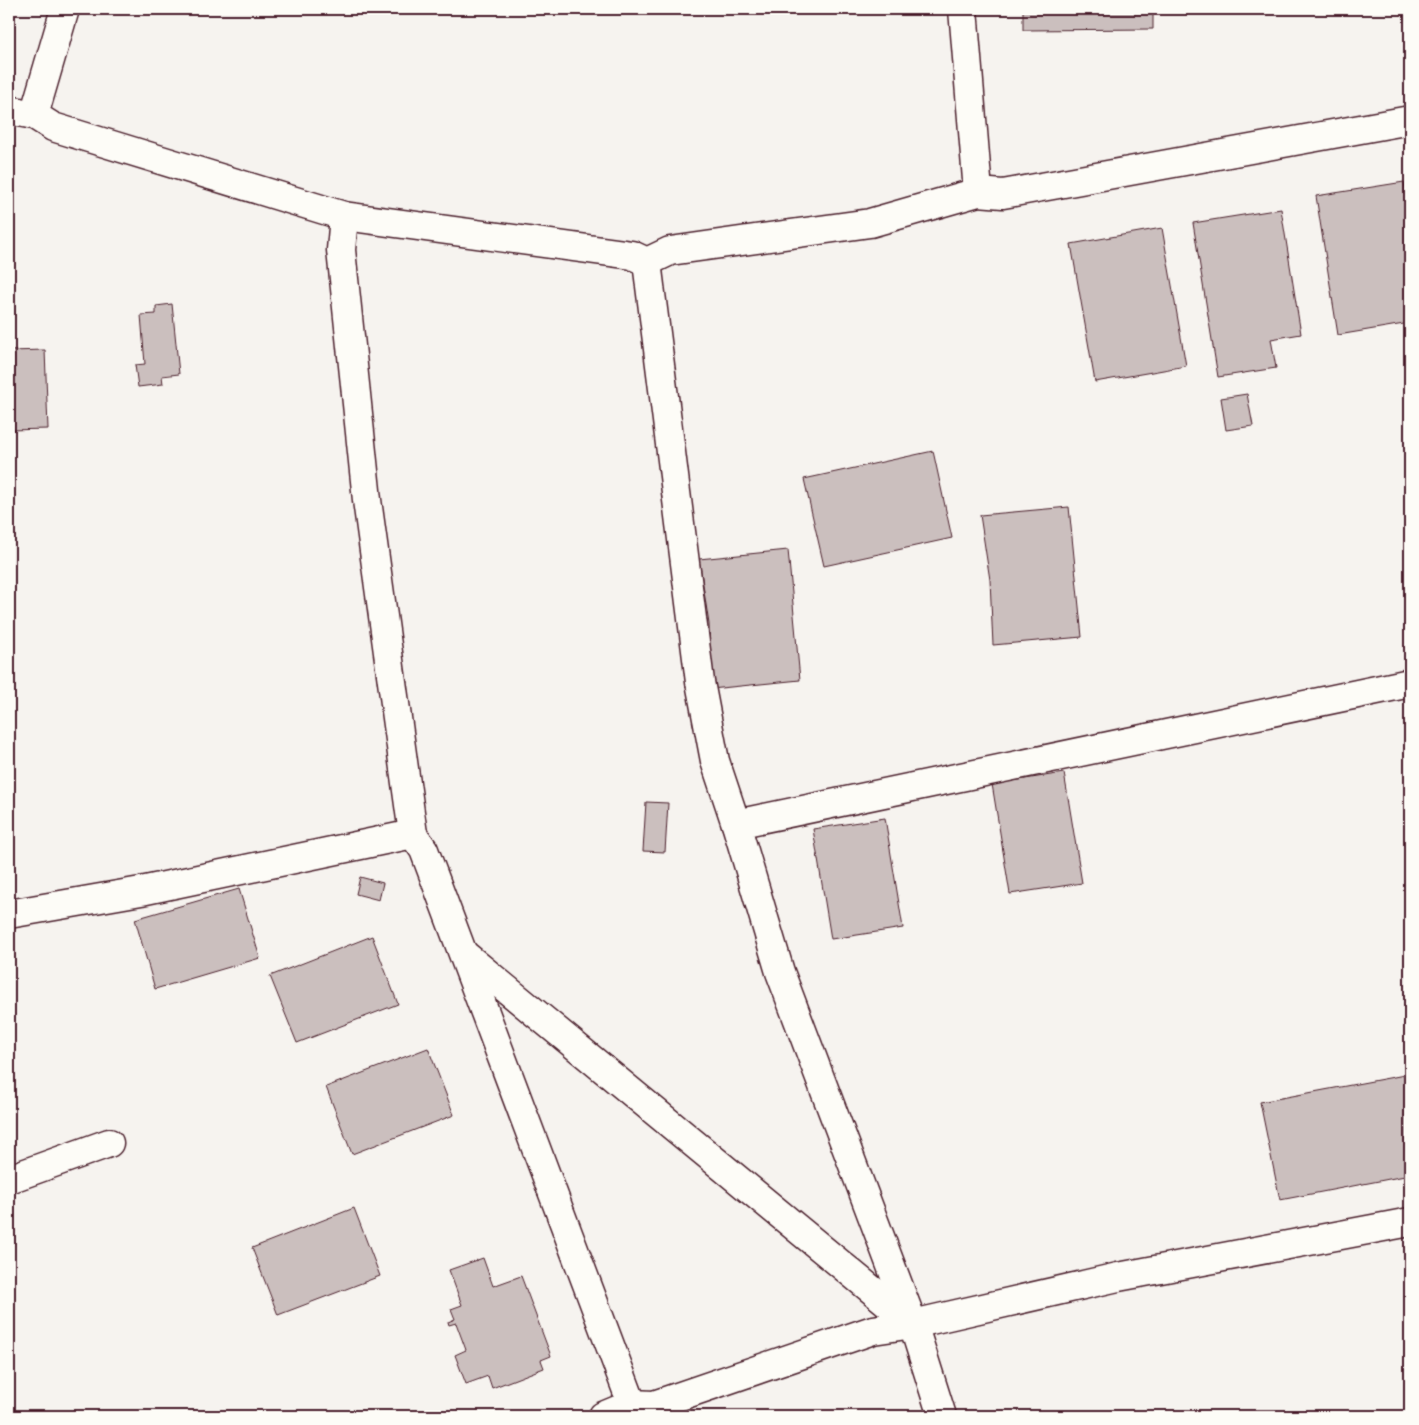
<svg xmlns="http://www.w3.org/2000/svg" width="1419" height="1425" font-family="Pangolin,sans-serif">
<rect width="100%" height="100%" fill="#f6f3ef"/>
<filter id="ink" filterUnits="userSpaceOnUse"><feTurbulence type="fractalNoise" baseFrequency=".02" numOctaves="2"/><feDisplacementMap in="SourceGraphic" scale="10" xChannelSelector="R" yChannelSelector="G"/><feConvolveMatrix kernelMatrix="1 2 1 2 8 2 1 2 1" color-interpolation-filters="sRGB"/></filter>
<g filter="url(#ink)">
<g fill="#cbbfbe" stroke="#4a1f2b">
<polygon points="1023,9 1153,9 1153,29 1023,30"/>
<polygon points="1404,182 1410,224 1410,323 1338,335 1316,196"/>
<polygon points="1281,209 1301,334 1271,339 1276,368 1218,377 1193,223"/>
<polygon points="1162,228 1186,366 1095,382 1071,244"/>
<polygon points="172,304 179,374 162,376 163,384 138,387 135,365 145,364 141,315 156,314 156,306"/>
<polygon points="45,350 48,429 9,430 9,351"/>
<polygon points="1247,394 1253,426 1226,430 1221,398"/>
<polygon points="933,451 952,538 824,566 804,479"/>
<polygon points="1069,507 1082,637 993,645 990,580 980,515"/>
<polygon points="788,550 800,680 711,689 709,624 699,559"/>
<polygon points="1064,773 1082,883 1010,894 992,784"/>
<polygon points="646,802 668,803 665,852 643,851"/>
<polygon points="885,818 903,928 831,939 813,829"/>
<polygon points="360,877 383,883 379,900 356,894"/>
<polygon points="239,889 260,958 155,989 135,919"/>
<polygon points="372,936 398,1004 297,1043 270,976"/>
<polygon points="428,1048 454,1115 352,1154 326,1087"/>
<polygon points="1410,1074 1410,1175 1280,1200 1260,1102"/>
<polygon points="354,1208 380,1276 278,1315 252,1248"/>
<polygon points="483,1258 493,1286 521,1276 551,1356 541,1360 544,1368 492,1388 488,1376 466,1384 455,1355 466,1350 456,1323 449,1325 448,1322 455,1319 451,1309 462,1305 449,1270"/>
</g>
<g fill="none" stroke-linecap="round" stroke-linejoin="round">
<defs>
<g id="minor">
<polyline points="963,9 978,192"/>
<polyline points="9,110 34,115 53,127 344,216 632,255 647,262 670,251 870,223 978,192 1003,194 1410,120"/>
<polyline points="34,115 65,9"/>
<polyline points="344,216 341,250 367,500 413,834 424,850 632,1404"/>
<polyline points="647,262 700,682 715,761 736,824 780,972 913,1324 942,1416"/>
<polyline points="736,824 1410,683"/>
<polyline points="9,914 141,891 413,834"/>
<polyline points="465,955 912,1323"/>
<polyline points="9,1179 109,1143"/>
<polyline points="603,1416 632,1404 654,1405 873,1330 913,1324 1118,1277 1410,1222"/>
</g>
</defs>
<use href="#minor" stroke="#4a1f2b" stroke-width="31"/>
<use href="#minor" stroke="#fdfcf7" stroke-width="28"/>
</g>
</g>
<rect width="1419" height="1425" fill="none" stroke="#fdfcf7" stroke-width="30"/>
<rect x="15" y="15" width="1389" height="1395" fill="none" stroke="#4a1f2b" stroke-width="2" filter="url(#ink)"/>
</svg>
